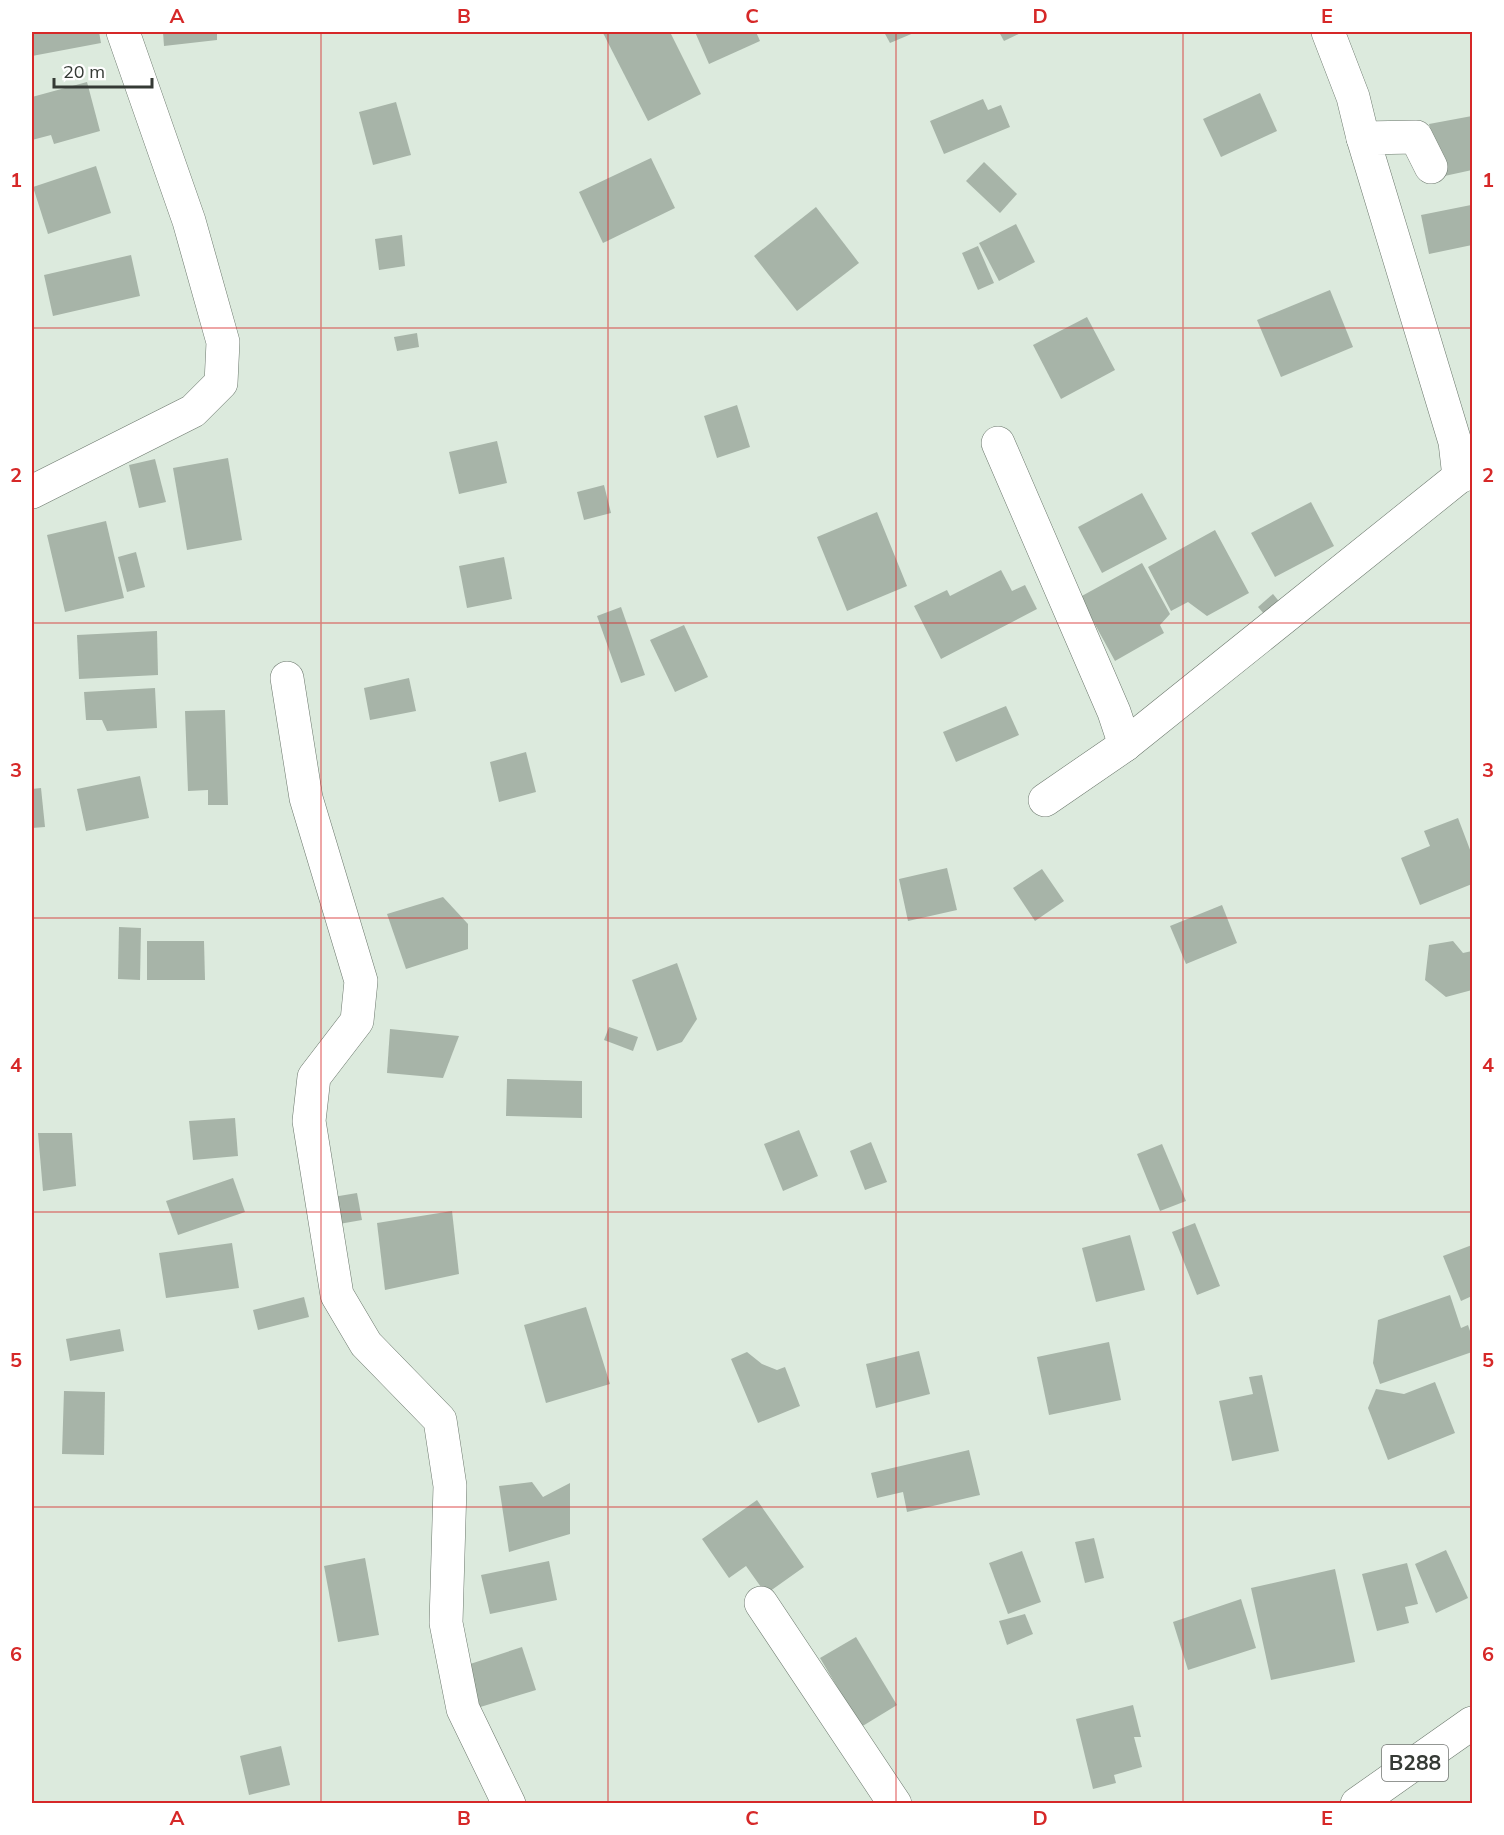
<svg xmlns="http://www.w3.org/2000/svg" width="1504" height="1835" font-family="Mulish,sans-serif">
<rect width="100%" height="100%" fill="#dceadd"/>
<g fill="#a7b4a8">
<polygon points="32,32 99,32 101,43 32,56"/>
<polygon points="163,32 217,32 217,40 164,46"/>
<polygon points="605,32 670,32 701,94 648,121 603,33"/>
<polygon points="695,32 756,32 760,41 709,64"/>
<polygon points="884,32 916,32 890,43"/>
<polygon points="999,32 1023,32 1004,41"/>
<polygon points="87,82 100,131 54,144 51,135 32,140 32,97"/>
<polygon points="1260,93 1277,131 1221,157 1203,119"/>
<polygon points="983,99 988,110 1001,105 1010,127 944,154 930,121"/>
<polygon points="396,102 411,155 373,165 359,112"/>
<polygon points="1472,116 1472,170 1440,177 1429,124"/>
<polygon points="651,158 675,208 603,243 579,192"/>
<polygon points="984,162 1017,194 1000,213 966,181"/>
<polygon points="96,166 111,213 48,234 33,187"/>
<polygon points="1471,205 1472,245 1429,254 1421,215"/>
<polygon points="816,207 859,263 797,311 754,256"/>
<polygon points="1016,224 1035,262 999,281 979,243"/>
<polygon points="402,235 405,266 379,270 375,239"/>
<polygon points="978,246 994,283 978,290 962,253"/>
<polygon points="131,255 140,296 53,316 44,275"/>
<polygon points="1330,290 1353,347 1281,377 1257,320"/>
<polygon points="1087,317 1115,370 1061,399 1033,345"/>
<polygon points="417,333 419,347 397,351 394,337"/>
<polygon points="737,405 750,447 717,458 704,416"/>
<polygon points="497,441 507,483 459,494 449,452"/>
<polygon points="228,458 242,540 187,550 173,468"/>
<polygon points="155,459 166,502 139,508 129,465"/>
<polygon points="604,485 611,513 584,520 577,492"/>
<polygon points="1142,493 1167,539 1102,573 1078,527"/>
<polygon points="1311,502 1334,546 1275,577 1251,533"/>
<polygon points="877,512 907,586 847,611 817,537"/>
<polygon points="106,521 124,598 65,612 47,535"/>
<polygon points="1215,530 1249,593 1207,616 1188,602 1171,611 1148,567"/>
<polygon points="136,552 145,587 127,592 118,557"/>
<polygon points="504,557 512,599 467,608 459,566"/>
<polygon points="1142,563 1170,614 1160,625 1164,633 1115,661 1080,597"/>
<polygon points="1001,570 1012,591 1025,585 1037,609 941,659 914,606 947,590 950,596"/>
<polygon points="1273,594 1286,610 1272,623 1258,607"/>
<polygon points="621,607 645,675 621,683 597,616"/>
<polygon points="684,625 708,677 675,692 650,640"/>
<polygon points="157,631 158,675 79,679 77,635"/>
<polygon points="409,678 416,711 370,720 364,688"/>
<polygon points="155,688 157,728 107,731 102,720 86,720 84,692"/>
<polygon points="1006,706 1019,735 956,762 943,732"/>
<polygon points="225,710 228,805 208,805 208,790 188,791 185,711"/>
<polygon points="526,752 536,792 499,802 490,762"/>
<polygon points="140,776 149,818 86,831 77,789"/>
<polygon points="41,788 45,827 32,828 32,789"/>
<polygon points="1458,818 1472,855 1472,884 1420,905 1401,858 1430,846 1424,831"/>
<polygon points="947,868 957,910 908,921 899,879"/>
<polygon points="1042,869 1064,901 1035,921 1013,888"/>
<polygon points="443,897 468,924 468,949 406,969 387,914"/>
<polygon points="1222,905 1237,943 1186,964 1170,926"/>
<polygon points="119,927 141,928 140,980 118,979"/>
<polygon points="147,941 204,941 205,980 147,980"/>
<polygon points="1453,941 1463,953 1472,951 1472,990 1446,997 1425,980 1429,945"/>
<polygon points="677,963 697,1019 682,1042 657,1051 632,980"/>
<polygon points="609,1027 638,1037 633,1051 604,1040"/>
<polygon points="390,1029 459,1036 443,1078 387,1073"/>
<polygon points="507,1079 582,1081 582,1118 506,1116"/>
<polygon points="235,1118 238,1156 193,1160 189,1121"/>
<polygon points="799,1130 818,1176 783,1191 764,1144"/>
<polygon points="38,1133 72,1133 76,1186 43,1191"/>
<polygon points="871,1142 887,1182 865,1190 850,1151"/>
<polygon points="1162,1144 1186,1201 1160,1211 1137,1154"/>
<polygon points="233,1178 245,1212 178,1235 166,1201"/>
<polygon points="357,1193 362,1220 339,1224 333,1197"/>
<polygon points="452,1211 459,1274 385,1290 377,1223"/>
<polygon points="1195,1223 1220,1286 1197,1295 1172,1232"/>
<polygon points="1130,1235 1145,1290 1096,1302 1082,1248"/>
<polygon points="232,1243 239,1288 166,1298 159,1253"/>
<polygon points="1472,1245 1472,1296 1461,1301 1443,1256"/>
<polygon points="1450,1295 1461,1328 1468,1325 1472,1337 1472,1352 1380,1384 1373,1363 1378,1320"/>
<polygon points="304,1297 309,1317 258,1330 253,1310"/>
<polygon points="586,1307 610,1384 546,1403 524,1325"/>
<polygon points="120,1329 124,1351 70,1361 66,1339"/>
<polygon points="1109,1342 1121,1400 1049,1415 1037,1357"/>
<polygon points="919,1351 930,1394 876,1408 866,1364"/>
<polygon points="747,1352 762,1364 777,1370 785,1367 800,1406 758,1423 731,1359"/>
<polygon points="1262,1375 1279,1451 1232,1461 1219,1401 1253,1394 1249,1377"/>
<polygon points="1435,1382 1455,1433 1388,1460 1368,1408 1376,1389 1404,1394"/>
<polygon points="64,1391 105,1392 104,1455 62,1454"/>
<polygon points="969,1450 980,1495 907,1512 903,1492 877,1498 871,1473"/>
<polygon points="532,1482 543,1497 570,1483 570,1534 509,1552 499,1486"/>
<polygon points="757,1500 804,1567 766,1594 746,1566 729,1578 702,1539"/>
<polygon points="1094,1538 1104,1578 1085,1583 1075,1542"/>
<polygon points="1446,1550 1468,1598 1436,1613 1415,1564"/>
<polygon points="1022,1551 1041,1602 1008,1614 989,1563"/>
<polygon points="365,1558 379,1635 338,1642 324,1566"/>
<polygon points="549,1561 557,1600 490,1614 481,1575"/>
<polygon points="1407,1563 1418,1604 1405,1607 1409,1623 1377,1631 1362,1574"/>
<polygon points="1335,1569 1355,1662 1271,1680 1251,1588"/>
<polygon points="1241,1599 1256,1648 1188,1670 1173,1622"/>
<polygon points="1025,1614 1033,1634 1007,1645 999,1621"/>
<polygon points="856,1637 897,1705 861,1727 820,1658"/>
<polygon points="522,1647 536,1690 477,1708 464,1666"/>
<polygon points="1133,1705 1141,1737 1134,1737 1142,1767 1114,1775 1116,1783 1093,1789 1076,1719"/>
<polygon points="281,1746 290,1785 249,1795 240,1756"/>
</g>
<g fill="none" stroke-linecap="round" stroke-linejoin="round">
<defs>
<g id="minor">
<polyline points="1328,32 1353,97 1363,138"/>
<polyline points="1431,167 1416,137 1363,138 1455,442 1459,477"/>
<polyline points="998,443 1114,712 1125,745"/>
<polyline points="32,492 193,411 221,383 223,342 189,221 123,32"/>
<polyline points="287,678 306,798 361,981 357,1021 314,1077 309,1121 337,1295 366,1344 440,1420 450,1486 446,1623 463,1709 509,1804"/>
<polyline points="1045,800 1125,745 1459,477 1472,472"/>
<polyline points="761,1603 895,1804"/>
</g>
<polyline id="primary" points="1357,1804 1472,1723"/>
</defs>
<use href="#minor" stroke="#6b776c" stroke-width="34"/>
<use href="#primary" stroke="#6b776c" stroke-width="34"/>
<use href="#minor" stroke="#fff" stroke-width="33"/>
<use href="#primary" stroke="#fff" stroke-width="33"/>
</g>
<path fill="none" stroke="#d62828" stroke-width="1.5" stroke-opacity="0.55" d="M321,32V1804M608,32V1804M896,32V1804M1183,32V1804M32,328H1472M32,623H1472M32,918H1472M32,1212H1472M32,1507H1472"/>
<g text-anchor="middle" stroke-width="4.5" stroke-linejoin="round" paint-order="stroke">
<rect fill="#fff" stroke="#727572" stroke-width="1.5" x="1382" y="1745" width="66" height="36" rx="4.5"/>
<g font-size="21" font-weight="bold" fill="#353a35">
<text x="1415" y="1770">B288</text>
</g>
</g>
<rect width="1504" height="1835" fill="none" stroke="#ffffff" stroke-width="66"/>
<path d="M54 78v9h98v-9" fill="none" stroke="#353a35" stroke-width="3"/>
<text x="63" y="78" font-size="18" fill="#353a35" stroke="#ffffff" stroke-width="4.5" paint-order="stroke">20 m</text>
<rect x="33" y="33" width="1438" height="1769" fill="none" stroke="#d62828" stroke-width="2"/>
<g font-size="20" text-anchor="middle" font-weight="bold" fill="#d62828">
<text x="177" y="23">A</text>
<text x="464" y="23">B</text>
<text x="752" y="23">C</text>
<text x="1040" y="23">D</text>
<text x="1327" y="23">E</text>
<text x="16" y="187">1</text>
<text x="1488" y="187">1</text>
<text x="16" y="482">2</text>
<text x="1488" y="482">2</text>
<text x="16" y="777">3</text>
<text x="1488" y="777">3</text>
<text x="16" y="1072">4</text>
<text x="1488" y="1072">4</text>
<text x="16" y="1367">5</text>
<text x="1488" y="1367">5</text>
<text x="16" y="1661">6</text>
<text x="1488" y="1661">6</text>
<text x="177" y="1825">A</text>
<text x="464" y="1825">B</text>
<text x="752" y="1825">C</text>
<text x="1040" y="1825">D</text>
<text x="1327" y="1825">E</text>
</g>
</svg>
